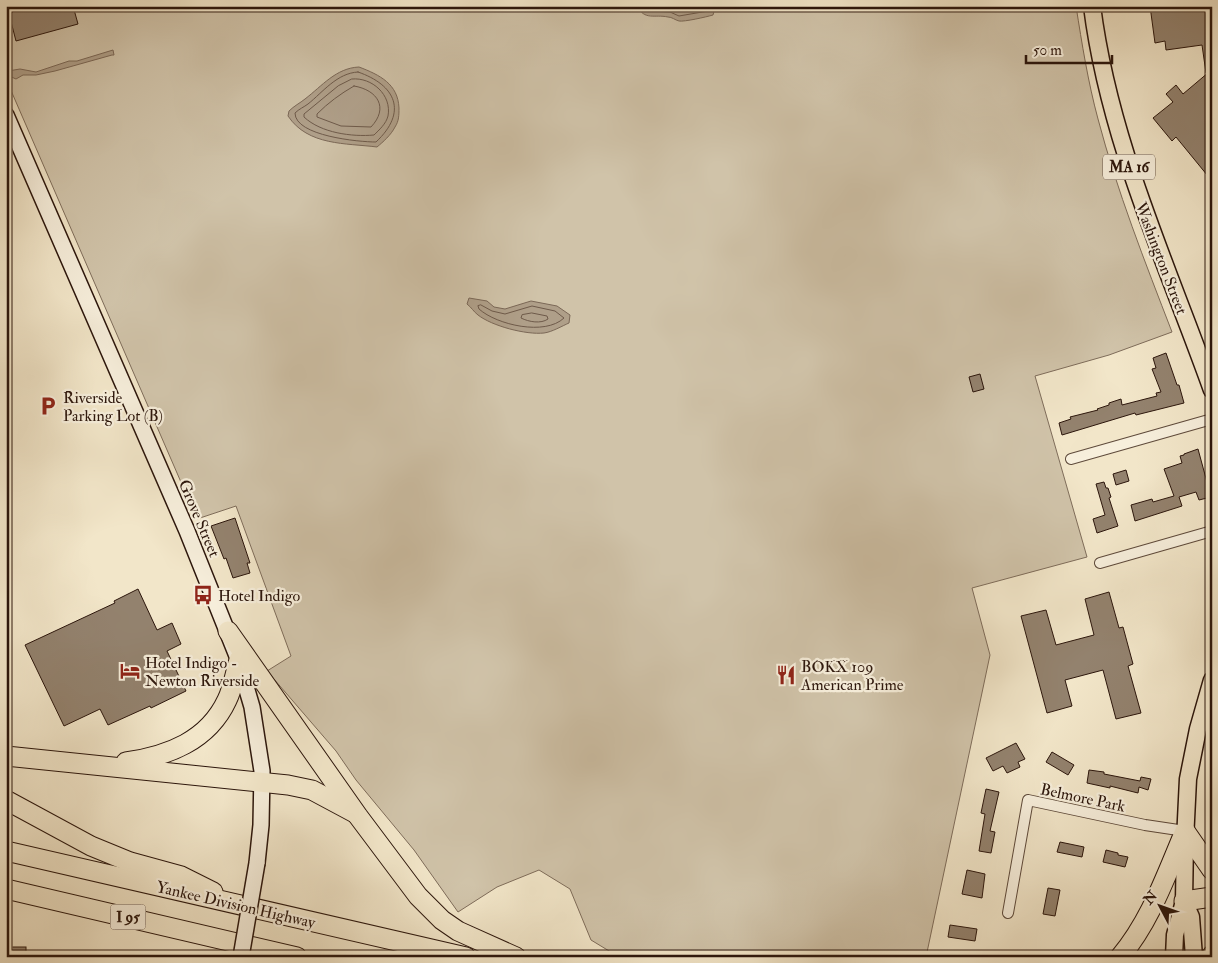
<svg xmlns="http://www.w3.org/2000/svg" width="1218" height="963" font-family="'IM FELL Double Pica',serif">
<rect width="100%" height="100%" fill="#f2e6c9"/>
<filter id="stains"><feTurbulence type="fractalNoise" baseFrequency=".004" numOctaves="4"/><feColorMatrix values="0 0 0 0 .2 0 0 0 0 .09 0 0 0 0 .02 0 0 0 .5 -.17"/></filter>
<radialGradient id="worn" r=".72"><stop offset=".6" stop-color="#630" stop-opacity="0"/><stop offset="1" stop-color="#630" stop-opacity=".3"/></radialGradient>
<path fill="#d0c3a9" stroke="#7e6c5a" d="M6,6H1076C1082,44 1088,82 1098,119C1117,191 1145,262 1172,332L1109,355L1035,376L1087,557L972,588L990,655L926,957H619L591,940L570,889L539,870L497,887L458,912L414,850L356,780L336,751L267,671L291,656L236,506L197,519L6,79Z"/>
<g fill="#af9f89" stroke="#7b6857">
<path d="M637,6H714L715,8L713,15C706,17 684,22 679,21C675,20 672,17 668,17C654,14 645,21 637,6Z"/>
<polygon points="113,50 114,55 112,55 55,71 36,75 23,75 16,79 7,75 8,71 20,69 36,72 69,61 77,61"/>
<path d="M359,67C380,75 398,84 399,108C399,115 399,121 395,127C391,135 383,142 377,147C346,143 308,146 288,116L289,111C294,106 300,103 305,99C322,86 336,68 359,67Z"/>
<path d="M469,298L487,301L494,307L505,309L531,301L557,306L570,315L569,323C562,326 552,332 544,333C526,335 492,326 478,315C474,312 471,307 467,304Z"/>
</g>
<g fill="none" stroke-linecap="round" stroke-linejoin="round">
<g stroke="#6e5a4a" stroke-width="1">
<polyline points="643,6 649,11 670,12 679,16 708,11 710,6"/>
<path d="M358,72C396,85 408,112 376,142C359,142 295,136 295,113C299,109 304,107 308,104C323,92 337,73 358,72Z"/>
<path d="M352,79C372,77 392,95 388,116C386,124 379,130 374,135C352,137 321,133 304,117V114L338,86Z"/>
<path d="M354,86C378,90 389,108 371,127L341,126L317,117V114C328,103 340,94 354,86Z"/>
<path d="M481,305L492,311L505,314L532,306L555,311L564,318C545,336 497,325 479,309L478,306Z"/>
<path d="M532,313L547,316L548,319C541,324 529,322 521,318L522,315Z"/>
</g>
</g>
<g fill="#93826e" stroke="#2c160c">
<polygon points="20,6 73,6 78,24 16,41 8,10"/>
<polygon points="1150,6 1212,6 1212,181 1176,137 1172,141 1153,118 1173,102 1166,94 1176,85 1183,94 1209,72 1206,73 1202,45 1166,50 1165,41 1155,43"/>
<polygon points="1166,353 1177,385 1179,385 1184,403 1136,415 1135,413 1062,435 1059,423 1071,419 1070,417 1098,410 1097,409 1109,405 1109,403 1121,399 1122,405 1157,396 1156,393 1161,392 1152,369 1156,368 1153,358"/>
<polygon points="980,374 984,389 973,392 969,377"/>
<polygon points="1198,449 1211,497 1199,500 1196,492 1179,497 1182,506 1135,521 1131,505 1152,499 1153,502 1174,496 1164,469 1182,463 1180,456 1184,455 1184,454"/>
<polygon points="1126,470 1129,481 1116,485 1113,474"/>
<polygon points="1104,482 1106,488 1108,488 1111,497 1109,498 1118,526 1097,533 1093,519 1105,515 1096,484"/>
<polygon points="235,518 250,563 247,563 250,573 233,578 226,558 224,559 211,526"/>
<polygon points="138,589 157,630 172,623 181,644 167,651 186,691 151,708 150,706 108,725 100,709 64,726 25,645 115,603 114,601"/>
<polygon points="1109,592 1119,628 1123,627 1133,664 1128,666 1141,713 1116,719 1103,670 1065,680 1072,706 1047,713 1021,616 1046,610 1056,645 1094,635 1085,599"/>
<polygon points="1016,743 1025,759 1018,762 1020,767 1007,773 1003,766 993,771 986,758"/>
<polygon points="1052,752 1074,765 1068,775 1046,762"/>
<polygon points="1089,770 1104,772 1104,774 1140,781 1141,777 1151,779 1148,790 1139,787 1138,793 1110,786 1110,788 1087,783"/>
<polygon points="986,789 999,792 990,831 995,832 991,853 979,851 985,814 981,813"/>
<polygon points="1060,842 1084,847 1082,857 1057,852"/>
<polygon points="1106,850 1118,853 1118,855 1128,857 1125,867 1103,862"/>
<polygon points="967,870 985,874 982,898 962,894"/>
<polygon points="1048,888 1060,890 1055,916 1043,914"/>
<polygon points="950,925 977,929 975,941 948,937"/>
<rect x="10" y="947" width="16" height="10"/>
</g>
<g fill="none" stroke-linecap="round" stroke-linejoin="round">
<defs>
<g id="minor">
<polyline points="1071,459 1212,419"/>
<polyline points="1100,563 1212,531"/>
<polyline points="1008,913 1028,800 1145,825 1185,831"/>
</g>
<polyline id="secondary" points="6,115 187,531 237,656 252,707 262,771 261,825 257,863"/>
<g id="primary">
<path d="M1092,6C1109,141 1167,264 1212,390"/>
<polyline points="1184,901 1191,917 1194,957"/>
<polyline points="1174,957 1175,935 1184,901 1185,840 1188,779 1198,729 1212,680"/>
</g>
<g id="motorway">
<polyline points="228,631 358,816 418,896 442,920 458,931 516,957"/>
<polyline points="6,756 288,785 312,790 355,813"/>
<path d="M126,762C168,756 208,741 227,700C233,688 235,673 239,660"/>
<polyline points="6,800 91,846 130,862 181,876 213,892"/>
<polyline points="1185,831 1212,870"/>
<polyline points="6,851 466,957"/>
<polyline points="6,889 297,957"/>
<polyline points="1184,901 1212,897"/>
<path d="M1120,957C1151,920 1166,875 1185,831"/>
<polyline points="1211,957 1212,955"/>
</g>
</defs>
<use href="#minor" stroke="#5e4a3b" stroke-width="12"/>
<use href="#secondary" stroke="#2c160c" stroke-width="18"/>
<use href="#primary" stroke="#2c160c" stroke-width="19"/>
<use href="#motorway" stroke="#2c160c" stroke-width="21"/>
<use href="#minor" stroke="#f7efdc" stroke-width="10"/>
<use href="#secondary" stroke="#f7efdc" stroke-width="15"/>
<use href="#primary" stroke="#f2e6c9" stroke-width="16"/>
<use href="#motorway" stroke="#f2e6c9" stroke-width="19"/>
<defs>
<polyline id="secondary-bridge" points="241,957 257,863"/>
</defs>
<use href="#secondary-bridge" stroke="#2c160c" stroke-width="18" stroke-linecap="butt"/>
<use href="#secondary-bridge" stroke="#f7efdc" stroke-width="15"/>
</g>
<defs>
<symbol id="parking-bare" viewBox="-9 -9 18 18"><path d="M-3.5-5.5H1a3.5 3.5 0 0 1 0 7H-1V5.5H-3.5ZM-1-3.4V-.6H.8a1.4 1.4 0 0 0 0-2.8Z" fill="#8f2418" stroke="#f7efdc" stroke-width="2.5" paint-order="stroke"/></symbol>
<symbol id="bus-bare" viewBox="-9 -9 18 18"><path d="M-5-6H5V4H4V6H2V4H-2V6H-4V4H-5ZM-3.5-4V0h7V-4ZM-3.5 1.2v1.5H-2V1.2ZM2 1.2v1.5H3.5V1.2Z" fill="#8f2418" stroke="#f7efdc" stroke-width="2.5" paint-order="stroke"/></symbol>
<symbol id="hotel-bare" viewBox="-9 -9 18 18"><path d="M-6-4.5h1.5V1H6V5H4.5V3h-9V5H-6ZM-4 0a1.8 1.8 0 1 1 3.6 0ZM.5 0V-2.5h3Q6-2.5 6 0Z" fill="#8f2418" stroke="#f7efdc" stroke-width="2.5" paint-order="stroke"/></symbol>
<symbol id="restaurant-bare" viewBox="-9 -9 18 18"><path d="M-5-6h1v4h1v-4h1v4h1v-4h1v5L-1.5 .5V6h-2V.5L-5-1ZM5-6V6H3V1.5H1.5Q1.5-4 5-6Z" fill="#8f2418" stroke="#f7efdc" stroke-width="2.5" paint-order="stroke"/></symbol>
</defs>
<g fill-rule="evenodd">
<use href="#parking-bare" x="34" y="392" width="28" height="28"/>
<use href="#bus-bare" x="189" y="581" width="28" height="28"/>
<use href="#hotel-bare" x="116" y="657" width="28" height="28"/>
<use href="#restaurant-bare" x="772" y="661" width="28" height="28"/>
</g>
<g text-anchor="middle" stroke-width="4.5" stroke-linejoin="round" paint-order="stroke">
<g fill="#f7efdc" stroke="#69574a" stroke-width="1">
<rect x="1103" y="154.5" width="52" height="25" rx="4"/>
<rect x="110.5" y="904.5" width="35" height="25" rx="4"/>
</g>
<g font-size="15" font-weight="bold" fill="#2c160c">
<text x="1129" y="172">MA 16</text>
<text x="128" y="922">I 95</text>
</g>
<g font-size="16" fill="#2c160c" stroke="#f7efdc">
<text transform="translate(1162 258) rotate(69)" y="6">Washington Street</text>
<text transform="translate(200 518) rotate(67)" y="6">Grove Street</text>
<text transform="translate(1083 797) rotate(12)" y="6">Belmore Park</text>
<text transform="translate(236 904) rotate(13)" y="6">Yankee Division Highway</text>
</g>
<g font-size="16" fill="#2c160c" stroke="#f7efdc" text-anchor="start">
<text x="63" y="403">Riverside<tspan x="63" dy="18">Parking Lot (B)</tspan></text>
<text x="218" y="601">Hotel Indigo</text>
<text x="145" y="668">Hotel Indigo -<tspan x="145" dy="18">Newton Riverside</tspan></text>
<text x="801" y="672">BOKX 109<tspan x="801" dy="18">American Prime</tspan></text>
</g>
</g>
<rect width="1218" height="963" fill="none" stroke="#f2e6c9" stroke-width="25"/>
<rect x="8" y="8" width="1203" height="948" fill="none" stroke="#2c160c" stroke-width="2.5"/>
<rect x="12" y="12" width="1193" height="938" fill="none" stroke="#2c160c"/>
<g transform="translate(1160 906) rotate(311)" stroke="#f7efdc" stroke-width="4" paint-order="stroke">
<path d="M0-4L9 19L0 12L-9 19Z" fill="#2c160c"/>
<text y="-8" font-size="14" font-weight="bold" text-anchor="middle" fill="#2c160c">N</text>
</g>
<path d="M1026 55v8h86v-8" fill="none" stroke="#2c160c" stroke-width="2.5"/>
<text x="1033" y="55" font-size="15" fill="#2c160c" stroke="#f7efdc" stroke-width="4" paint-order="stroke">50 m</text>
<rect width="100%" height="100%" filter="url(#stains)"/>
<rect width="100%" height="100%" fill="url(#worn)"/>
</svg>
